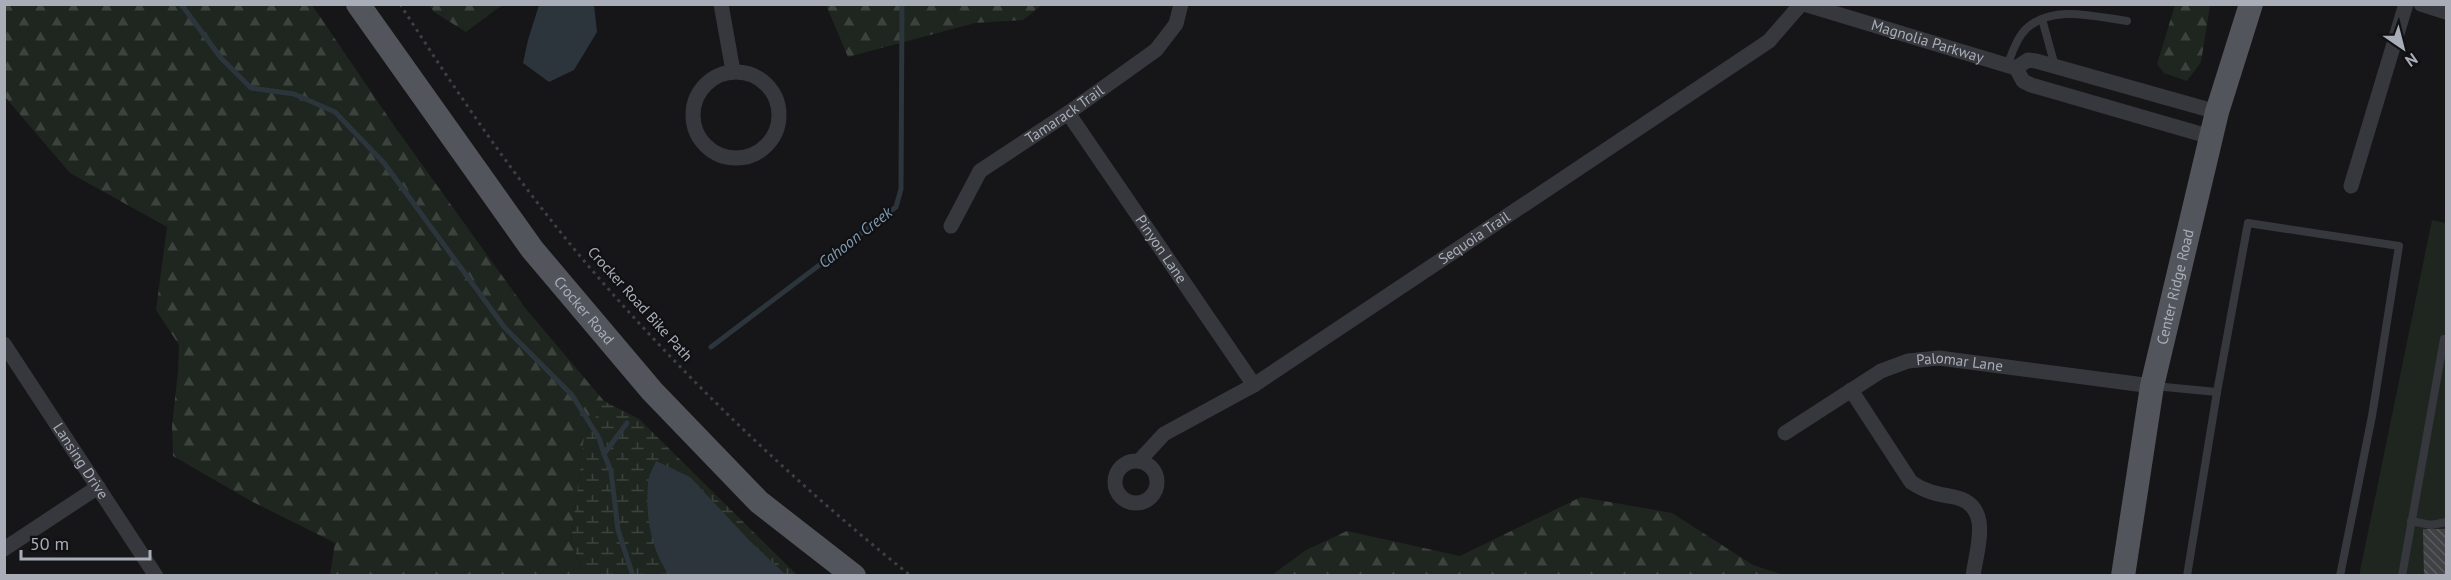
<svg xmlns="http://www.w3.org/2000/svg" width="2451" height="580" font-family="'PT Sans',sans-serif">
<defs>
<pattern id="forest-firs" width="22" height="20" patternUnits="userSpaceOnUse" patternTransform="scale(1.5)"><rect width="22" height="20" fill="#1e261f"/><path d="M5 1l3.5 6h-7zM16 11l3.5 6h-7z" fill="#3c433d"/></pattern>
<pattern id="wetland-marsh" width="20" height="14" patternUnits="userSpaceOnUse" patternTransform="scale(1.5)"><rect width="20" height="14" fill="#1e261f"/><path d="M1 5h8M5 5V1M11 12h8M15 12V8" fill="none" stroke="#3c433d"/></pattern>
<pattern id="building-back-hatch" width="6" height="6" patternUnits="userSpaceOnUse" patternTransform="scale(1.5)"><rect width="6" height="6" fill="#404145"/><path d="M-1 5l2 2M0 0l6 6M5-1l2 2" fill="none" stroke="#595a5e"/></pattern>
</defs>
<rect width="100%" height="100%" fill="#161618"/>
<polygon fill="#1e261f" points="2432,220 2446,223 2446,575 2359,576"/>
<g fill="url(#forest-firs)">
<polygon points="4,5 312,5 395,127 526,309 604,401 584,439 571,539 583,575 330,575 335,543 251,501 173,456 172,426 178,371 179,345 156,310 167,227 70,173 5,97"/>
<polygon points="429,5 502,5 466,32 434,12"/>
<polygon points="826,5 1042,5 1023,20 975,23 848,57"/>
<polygon points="2175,5 2210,5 2201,62 2187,81 2164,73 2157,64"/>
<polygon points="1581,497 1672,513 1753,565 1783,575 1272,575 1306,550 1347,531 1460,556"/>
</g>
<polygon fill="url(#wetland-marsh)" points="604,401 639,419 797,575 583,575 571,539 584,439"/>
<g fill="#2c353c">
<polygon points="539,5 594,5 597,32 574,70 549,82 523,63 528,40"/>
<path d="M656,461L690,477L750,541L786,575H669C651,551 645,514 648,484C648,476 653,468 656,461Z"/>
</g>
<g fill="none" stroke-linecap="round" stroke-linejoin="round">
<g stroke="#2c353c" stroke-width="5">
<polyline points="181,4 221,58 251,88 294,94 335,112 384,163 505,328 572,395 599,438 604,454"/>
<polyline points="711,347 896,207 901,189 902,4"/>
<polyline points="627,423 604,454 611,471 618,530 633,576"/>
</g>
</g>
<polygon fill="url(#building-back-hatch)" points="2423,529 2446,529 2446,576 2424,576"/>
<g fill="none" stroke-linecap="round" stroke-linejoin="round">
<path stroke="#3d3f44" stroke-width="3" stroke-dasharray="3 4.5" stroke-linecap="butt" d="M400,4C459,96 520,186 591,269C687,381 795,483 911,576"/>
<g stroke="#37383d" stroke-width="8">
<polyline points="2042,19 2055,66"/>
<path d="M2007,65C2013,52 2017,37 2027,28C2053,4 2097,17 2127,21"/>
<polyline points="2154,386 2217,392"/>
<polyline points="2411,521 2431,525 2446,522"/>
<polyline points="2187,576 2217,392 2248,223 2399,246 2372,416 2340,576"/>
<polyline points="2402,576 2444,339"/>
</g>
<g stroke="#37383d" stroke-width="15">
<polyline points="721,4 733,71"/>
<path id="s1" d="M1804,4L2016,68L2023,81L2031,85L2211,137"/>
<polyline points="2421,4 2446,12"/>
<polyline points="2016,68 2028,60 2036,61 2217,112"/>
<circle cx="736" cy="115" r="43"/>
<path id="s2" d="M1068,113L1254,385"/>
<polyline points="2351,186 2406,4"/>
<path id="s3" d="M951,226L980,171L1068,113L1156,50L1176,24L1181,4"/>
<path id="s4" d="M4,344L156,576"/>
<path d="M1851,390L1911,482C1925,492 1937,494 1954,497C1993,505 1977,547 1973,576"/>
<path id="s5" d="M1785,433L1881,371L1908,361L1939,358L2152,386"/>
<circle cx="1136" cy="482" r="21"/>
<path id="s6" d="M1139,461L1164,434L1254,385L1769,41L1801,4"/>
<polyline points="4,549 98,487"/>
</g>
<g stroke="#53555c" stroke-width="24">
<path id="s7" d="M358,4L532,249L652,391L759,502L854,576"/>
<path id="s8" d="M2123,576L2152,386L2217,112L2251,4"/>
</g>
</g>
<g text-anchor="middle" stroke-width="4.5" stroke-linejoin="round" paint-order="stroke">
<g font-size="15" fill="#a8adb8" stroke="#111113">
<text dy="5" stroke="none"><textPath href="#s1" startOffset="129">Magnolia Parkway</textPath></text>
<text dy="5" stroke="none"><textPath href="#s3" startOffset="164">Tamarack Trail</textPath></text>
<text dy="5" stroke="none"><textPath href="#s6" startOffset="404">Sequoia Trail</textPath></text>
<text dy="5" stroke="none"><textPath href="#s2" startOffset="165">Pinyon Lane</textPath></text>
<text dy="5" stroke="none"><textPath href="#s8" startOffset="294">Center Ridge Road</textPath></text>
<text transform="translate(640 304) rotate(48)" y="5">Crocker Road Bike Path</text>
<text dy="5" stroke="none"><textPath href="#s7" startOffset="381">Crocker Road</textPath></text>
<text dy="5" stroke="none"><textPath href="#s5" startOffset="195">Palomar Lane</textPath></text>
<text dy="5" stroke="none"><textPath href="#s4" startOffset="140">Lansing Drive</textPath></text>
</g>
<g font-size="16" font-style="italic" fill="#7f9bb3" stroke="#111113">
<text transform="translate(855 237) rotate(-38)" y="6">Cahoon Creek</text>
</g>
</g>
<rect width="2451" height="580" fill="none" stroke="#a8adb8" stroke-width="12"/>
<g transform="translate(2403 48) rotate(145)" stroke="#111113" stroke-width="4.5" paint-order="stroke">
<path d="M0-4.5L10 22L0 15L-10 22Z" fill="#a8adb8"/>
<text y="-9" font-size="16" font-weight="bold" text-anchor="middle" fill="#a8adb8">N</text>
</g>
<path d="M21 550v9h129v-9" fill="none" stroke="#a8adb8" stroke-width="3"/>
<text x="30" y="550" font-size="18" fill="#a8adb8" stroke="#111113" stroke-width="4.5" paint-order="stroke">50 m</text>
</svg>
